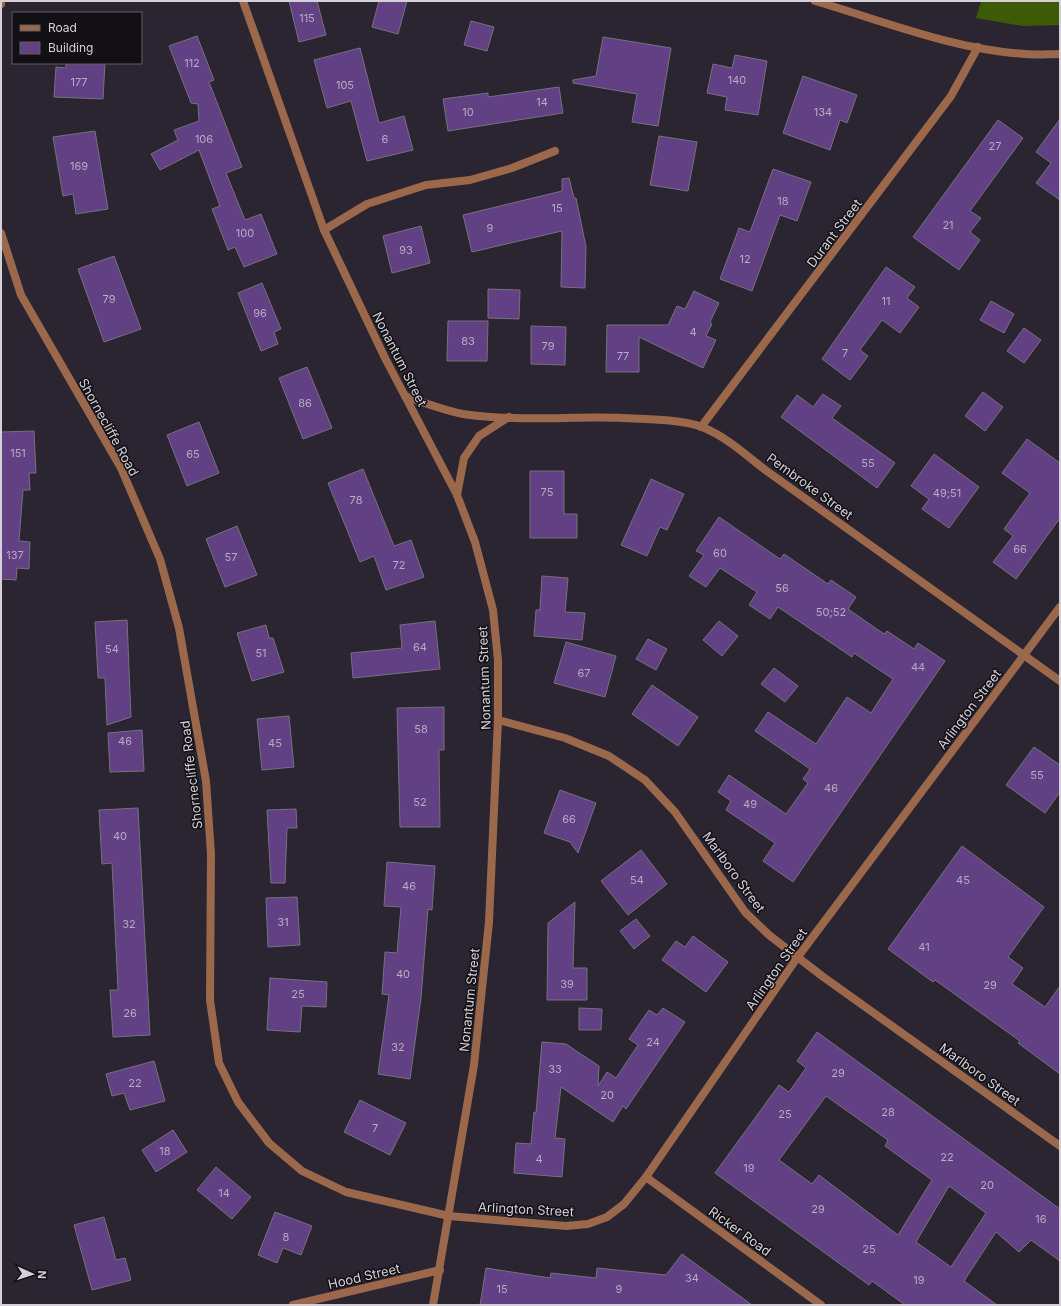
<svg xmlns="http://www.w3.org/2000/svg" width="1061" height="1306" font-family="Inter,sans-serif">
<rect width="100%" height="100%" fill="#2a2531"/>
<polygon fill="#3d5a05" points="981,1 1060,1 1060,25 1023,26 976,18"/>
<g fill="#624084" stroke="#76717e" fill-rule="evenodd">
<polygon points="289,1 317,1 326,35 299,42"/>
<polygon points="379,1 407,1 398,34 372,27"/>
<polygon points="471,21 494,27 487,51 464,45"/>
<polygon points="197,36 214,80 209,82 242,167 226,173 245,220 261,214 277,254 244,267 235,247 228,250 212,209 220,206 199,150 160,170 151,154 178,140 174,130 199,121 198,104 191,103 169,46"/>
<polygon points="603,37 671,48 658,126 632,122 637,94 573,83 573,80 596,76"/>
<polygon points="360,48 379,123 404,116 413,150 367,161 351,101 327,108 314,60"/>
<polygon points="735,55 767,61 758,115 725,110 727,97 707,93 713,64 732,68"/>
<polygon points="66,63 105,63 103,99 54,97 56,67 66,68"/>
<polygon points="803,76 857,95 847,123 840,120 830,150 783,133"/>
<polygon points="559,87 563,113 448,131 443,99 488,93 488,97"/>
<polygon points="1060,119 1060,200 1036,183 1051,163 1036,152"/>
<polygon points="998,120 1023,138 970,211 981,218 970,232 980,240 959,270 913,237"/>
<polygon points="95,131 108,209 76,214 73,194 63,196 53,137"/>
<polygon points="659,136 697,142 688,191 650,185"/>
<polygon points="773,169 811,182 797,221 780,215 752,291 720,279 739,228 750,232"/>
<polygon points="569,178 574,198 576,198 586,247 585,288 561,287 562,231 472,252 463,215 562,191 562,179"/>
<polygon points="421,226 430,263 392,273 383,236"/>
<polygon points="114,256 141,329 104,342 78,269"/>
<polygon points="886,267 915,287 907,298 919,307 900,333 882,320 860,350 868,356 850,380 822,359"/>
<polygon points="262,283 281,329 274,332 278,344 261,351 238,293"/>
<polygon points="488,289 520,290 519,319 488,318"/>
<polygon points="694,291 719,303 710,322 712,324 706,336 716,340 703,368 639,337 639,372 606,372 607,325 668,325 677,306 685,309"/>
<polygon points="991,301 1014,314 1004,333 980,320"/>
<polygon points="448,321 488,321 487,361 447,361"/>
<polygon points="531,326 566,327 565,365 531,364"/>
<polygon points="1024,328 1041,340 1024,363 1007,351"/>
<polygon points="307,367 332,428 303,439 279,378"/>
<polygon points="983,392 1003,407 985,431 965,416"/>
<polygon points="823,394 841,406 832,418 895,463 877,488 781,417 797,395 813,407"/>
<polygon points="199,422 219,473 187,486 167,435"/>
<polygon points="34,431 36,473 29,473 30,490 23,490 19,541 30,542 29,569 17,568 16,580 1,579 1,432"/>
<polygon points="1027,439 1060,463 1060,518 1016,579 993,562 1013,536 1004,529 1030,493 1002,473"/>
<polygon points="934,454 979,487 949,528 922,509 929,499 911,486"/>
<polygon points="363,469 394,546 411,540 424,577 386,590 374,556 360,562 328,483"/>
<polygon points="530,471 564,471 564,514 577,514 577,538 530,538"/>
<polygon points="651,479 684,494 667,530 660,527 647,556 621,545"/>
<polygon points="719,517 780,559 784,554 828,584 831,580 856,597 848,609 884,634 887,631 914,649 918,643 945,661 793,882 763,861 775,843 726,810 731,801 718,792 729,775 786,814 808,783 803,779 810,769 755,731 768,712 816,744 847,697 871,713 893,679 854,653 852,657 778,607 770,619 749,605 757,592 720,568 706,587 689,576 704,555 696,551"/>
<polygon points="237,526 257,575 225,587 206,539"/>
<polygon points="542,576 568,578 565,612 585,613 582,640 534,636 536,610 540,610"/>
<polygon points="127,620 131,717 107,725 105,678 98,678 95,622"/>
<polygon points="435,621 440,669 353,678 351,653 402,648 400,625"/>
<polygon points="719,621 738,636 722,656 703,640"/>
<polygon points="266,625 269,638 273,638 284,672 252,681 237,633"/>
<polygon points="648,639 667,649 656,670 636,659"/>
<polygon points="566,642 616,656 605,697 554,683"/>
<polygon points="774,668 798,686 785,702 761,684"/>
<polygon points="652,685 698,717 678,746 632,714"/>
<polygon points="444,707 444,750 439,750 440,827 400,827 397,708"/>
<polygon points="289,716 294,767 262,770 257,719"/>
<polygon points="142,730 144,771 110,772 108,733"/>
<polygon points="1034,747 1060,765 1060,792 1045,813 1006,785"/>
<polygon points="560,790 596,803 578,853 570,842 544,833"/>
<polygon points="138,808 150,1035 113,1037 110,990 118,990 112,863 102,864 99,810"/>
<polygon points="296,809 297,828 287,828 285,883 271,883 267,810"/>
<polygon points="962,846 1044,907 1008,957 1023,968 1012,984 1045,1007 1060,986 1060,1074 1018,1043 1020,1041 935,980 933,982 888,949"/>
<polygon points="641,850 667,884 628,915 601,881"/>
<polygon points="387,862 435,866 432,910 428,909 421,998 410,1079 378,1074 389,995 382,994 385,952 397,953 401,907 384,906"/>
<polygon points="297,897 300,945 268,947 266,898"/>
<polygon points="575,902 573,968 587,968 587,1000 547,1000 548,923"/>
<polygon points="636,919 650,936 634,949 620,931"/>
<polygon points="693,936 728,962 706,992 662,960 676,941 685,947"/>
<polygon points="270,978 327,982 326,1007 302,1006 300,1032 267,1030"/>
<polygon points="579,1008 602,1009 601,1030 579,1030"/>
<polygon points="663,1008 685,1022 626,1109 623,1106 613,1122 561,1087 555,1138 565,1139 562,1177 514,1173 516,1143 531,1144 534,1112 536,1113 542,1042 566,1044 599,1066 598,1086 607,1072 616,1078 638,1045 629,1039 649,1010 657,1015"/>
<path d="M817,1032L1060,1209V1261L1031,1240L1019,1252L996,1232L964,1281L997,1305H905L872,1281L869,1285L715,1173L779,1085L789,1092L806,1068L797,1061ZM826,1096L888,1140L885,1146L932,1180L898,1235L819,1175L812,1184L779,1160ZM949,1186L986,1213L951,1267L916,1242Z"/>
<polygon points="154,1061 165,1101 130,1110 124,1093 112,1096 106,1074"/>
<polygon points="360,1100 406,1123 390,1155 344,1132"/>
<polygon points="173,1130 187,1152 156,1172 142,1150"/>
<polygon points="216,1167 251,1197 232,1219 197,1190"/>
<polygon points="275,1212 312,1226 301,1255 283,1248 277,1263 258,1255"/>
<polygon points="104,1217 116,1260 125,1258 131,1280 92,1290 74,1225"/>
<polygon points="682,1254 752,1305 480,1305 486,1268 550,1278 551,1273 596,1278 597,1268 666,1275"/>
</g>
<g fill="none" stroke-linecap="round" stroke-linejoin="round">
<g stroke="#9b684b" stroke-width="8">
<polyline points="243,1 324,230 385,358 457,495 475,542 493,610 498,660 498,720 489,922 474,1065 433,1305"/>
<polyline points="1,4 1,1"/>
<polyline points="324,230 367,204 426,185 470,180 512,168 555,151"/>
<polyline points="1,233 21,295 121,468 160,559 179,628 206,781 211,854 210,1000 219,1063 238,1102 269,1143 302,1171 346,1192 449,1216 566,1226 588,1224 607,1217 624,1204 646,1177 797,958 1060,607"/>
<path d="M405,396C424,403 443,410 463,414C516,422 570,416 623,418C645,419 681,419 702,427C725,436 745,454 764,469L1060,681"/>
<polyline points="701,427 951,96 978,47"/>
<polyline points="457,495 464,458 479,436 509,417"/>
<polyline points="498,720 565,738 609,756 645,780 675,812 745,912 769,935 822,976 1060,1146"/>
<polyline points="646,1177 821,1305"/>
<polyline points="293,1305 440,1270"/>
</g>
<path stroke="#9b684b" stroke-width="8" d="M815,1C883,21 952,49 1024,54C1036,55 1048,54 1060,54"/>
</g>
<g text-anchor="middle" stroke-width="3" stroke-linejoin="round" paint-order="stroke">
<g font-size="11" fill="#b7acc2">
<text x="307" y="22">115</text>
<text x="192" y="67">112</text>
<text x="737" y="84">140</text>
<text x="79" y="86">177</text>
<text x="345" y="89">105</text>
<text x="542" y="106">14</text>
<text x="468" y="116">10</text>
<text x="823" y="116">134</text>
<text x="204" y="143">106</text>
<text x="385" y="143">6</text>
<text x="995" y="150">27</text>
<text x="79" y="170">169</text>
<text x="783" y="205">18</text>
<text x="557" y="212">15</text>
<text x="948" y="229">21</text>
<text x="490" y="232">9</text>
<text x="245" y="237">100</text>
<text x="406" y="254">93</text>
<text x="745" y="263">12</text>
<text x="109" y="303">79</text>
<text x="886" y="305">11</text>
<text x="260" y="317">96</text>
<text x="693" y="336">4</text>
<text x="468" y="345">83</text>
<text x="548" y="350">79</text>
<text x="845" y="357">7</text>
<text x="623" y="360">77</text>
<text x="305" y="407">86</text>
<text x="18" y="457">151</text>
<text x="193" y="458">65</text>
<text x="868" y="467">55</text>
<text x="547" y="496">75</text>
<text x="947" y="497">49;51</text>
<text x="356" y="504">78</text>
<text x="1020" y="553">66</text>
<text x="720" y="557">60</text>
<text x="15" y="559">137</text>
<text x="231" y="561">57</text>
<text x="399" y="569">72</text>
<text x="782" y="592">56</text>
<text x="831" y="616">50;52</text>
<text x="420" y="651">64</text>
<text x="112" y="653">54</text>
<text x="261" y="657">51</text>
<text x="918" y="671">44</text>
<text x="584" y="677">67</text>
<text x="421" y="733">58</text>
<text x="125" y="745">46</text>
<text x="275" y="747">45</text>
<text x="1037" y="779">55</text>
<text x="831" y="792">46</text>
<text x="420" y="806">52</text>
<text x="750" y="808">49</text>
<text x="569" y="823">66</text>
<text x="120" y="840">40</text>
<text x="637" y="884">54</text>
<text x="963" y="884">45</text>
<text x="409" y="890">46</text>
<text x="283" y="926">31</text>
<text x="129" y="928">32</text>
<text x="924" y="951">41</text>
<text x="403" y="978">40</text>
<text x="567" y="988">39</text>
<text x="990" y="989">29</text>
<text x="298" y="998">25</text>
<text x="130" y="1017">26</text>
<text x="653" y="1046">24</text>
<text x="398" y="1051">32</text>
<text x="555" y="1073">33</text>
<text x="838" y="1077">29</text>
<text x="135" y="1087">22</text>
<text x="607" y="1099">20</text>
<text x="888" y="1116">28</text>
<text x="785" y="1118">25</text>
<text x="375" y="1132">7</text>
<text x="165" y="1155">18</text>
<text x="947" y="1161">22</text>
<text x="539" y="1163">4</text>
<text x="749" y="1172">19</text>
<text x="987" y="1189">20</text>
<text x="224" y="1197">14</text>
<text x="818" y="1213">29</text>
<text x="1041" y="1223">16</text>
<text x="286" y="1241">8</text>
<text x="869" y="1253">25</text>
<text x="692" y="1282">34</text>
<text x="919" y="1284">19</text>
<text x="502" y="1293">15</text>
<text x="619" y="1293">9</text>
</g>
<g font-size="13" fill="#d3d0d7" stroke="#121015">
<text transform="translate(834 233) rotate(-53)" y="5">Durant Street</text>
<text transform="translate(400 359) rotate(63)" y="5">Nonantum Street</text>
<text transform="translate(109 427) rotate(61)" y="5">Shornecliffe Road</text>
<text transform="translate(810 486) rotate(36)" y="5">Pembroke Street</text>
<text transform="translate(484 678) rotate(-92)" y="5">Nonantum Street</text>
<text transform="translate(969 709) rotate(-53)" y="5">Arlington Street</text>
<text transform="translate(191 775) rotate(-97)" y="5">Shornecliffe Road</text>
<text transform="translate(734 872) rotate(54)" y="5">Marlboro Street</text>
<text transform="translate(776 969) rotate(-55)" y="5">Arlington Street</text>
<text transform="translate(469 1000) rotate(-84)" y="5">Nonantum Street</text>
<text transform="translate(980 1074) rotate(36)" y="5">Marlboro Street</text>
<text transform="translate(526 1209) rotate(3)" y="5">Arlington Street</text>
<text transform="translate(740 1231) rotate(36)" y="5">Ricker Road</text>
<text transform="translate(364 1276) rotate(-13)" y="5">Hood Street</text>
</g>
</g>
<rect width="1061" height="1306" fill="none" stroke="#d3d0d7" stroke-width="4"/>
<rect x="12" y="12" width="130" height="52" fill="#121015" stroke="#5f5d63"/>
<rect x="20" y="25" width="20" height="6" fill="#9b684b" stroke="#5f5d63"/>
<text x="48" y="32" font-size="12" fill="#d3d0d7">Road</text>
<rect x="20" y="42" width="20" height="12" fill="#624084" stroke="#5f5d63"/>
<text x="48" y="52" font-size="12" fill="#d3d0d7">Building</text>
<g transform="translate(32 1274) rotate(93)" stroke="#121015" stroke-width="3" paint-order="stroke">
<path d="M0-3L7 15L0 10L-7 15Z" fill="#d3d0d7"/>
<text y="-6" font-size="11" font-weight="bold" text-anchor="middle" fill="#d3d0d7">N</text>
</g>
</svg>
